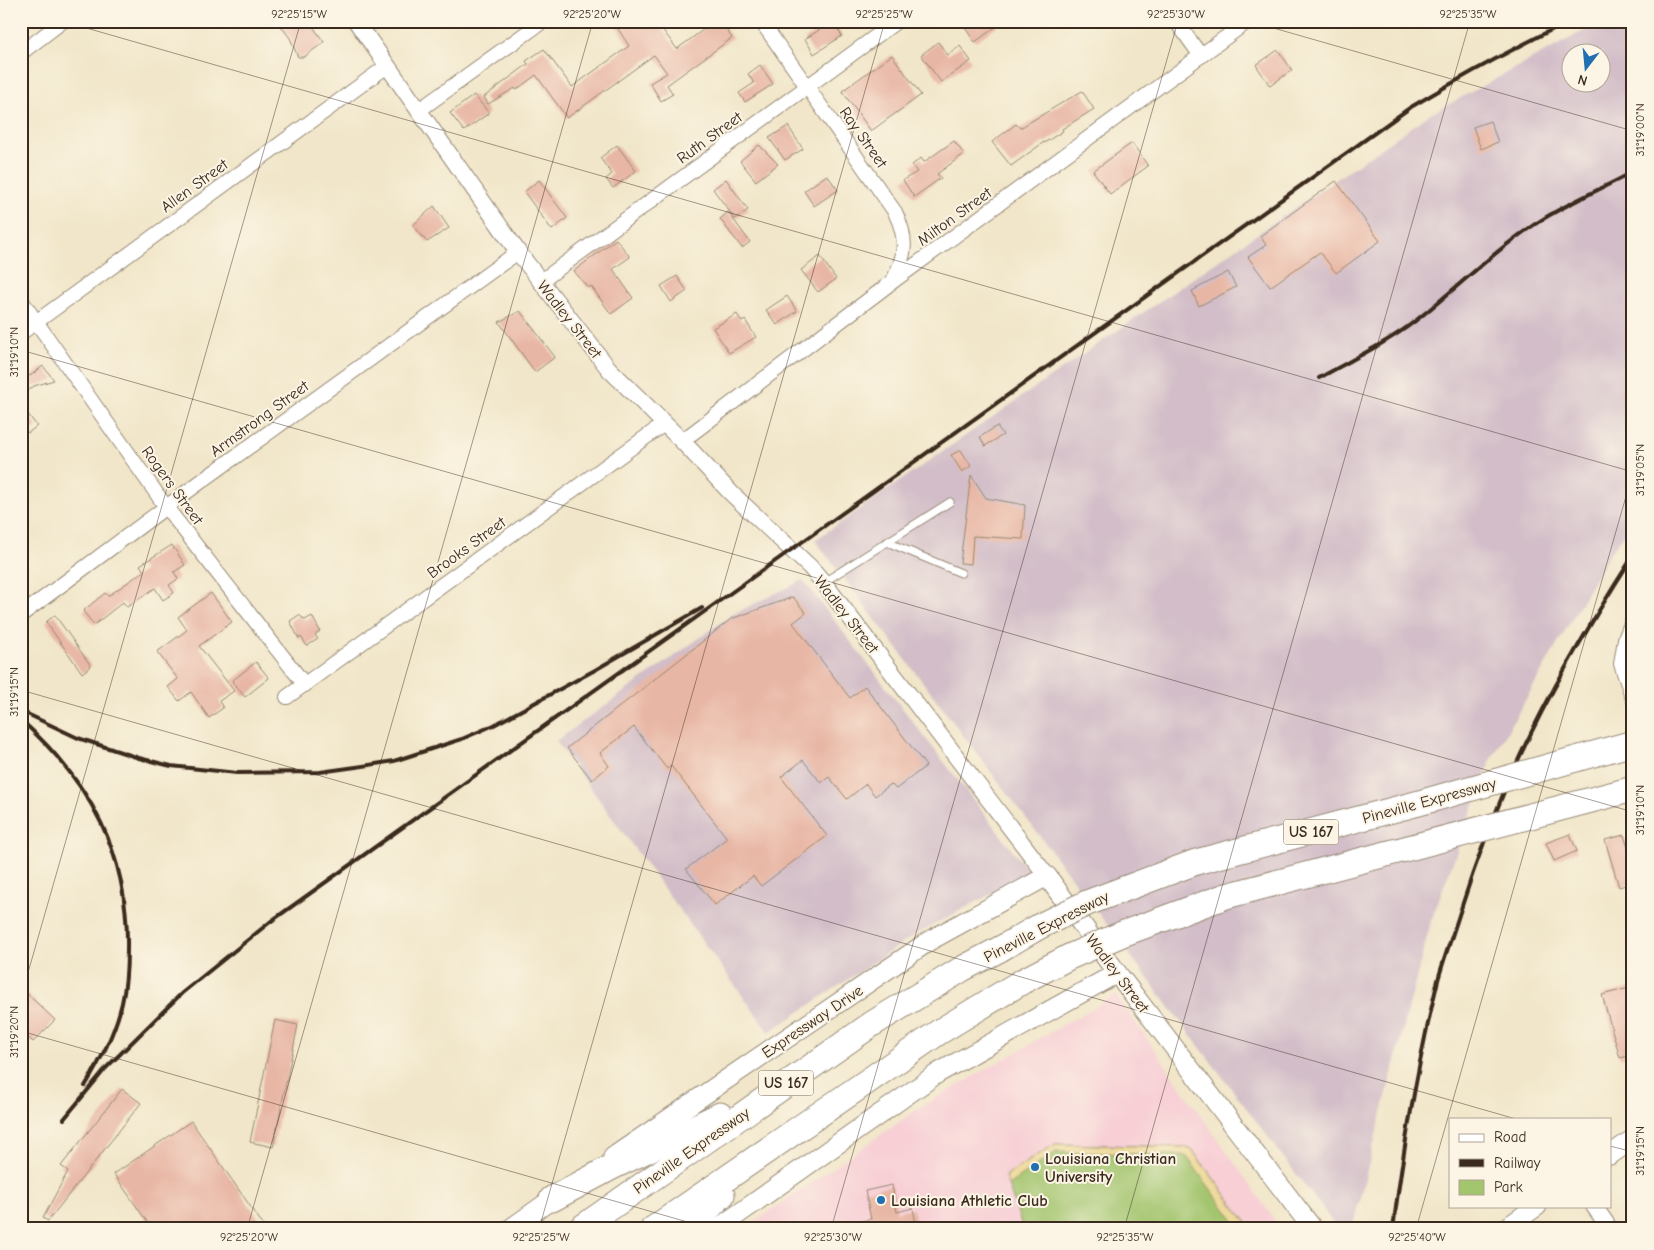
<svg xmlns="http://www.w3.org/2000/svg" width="1654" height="1250" font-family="'Comic Neue',sans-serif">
<rect width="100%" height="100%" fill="#fcf5e5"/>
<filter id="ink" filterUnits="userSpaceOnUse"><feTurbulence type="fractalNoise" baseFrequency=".02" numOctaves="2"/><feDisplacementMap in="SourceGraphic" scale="10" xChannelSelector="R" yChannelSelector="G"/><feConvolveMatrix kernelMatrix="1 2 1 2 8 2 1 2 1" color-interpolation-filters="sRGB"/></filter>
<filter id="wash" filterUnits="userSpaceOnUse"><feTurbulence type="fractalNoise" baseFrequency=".0096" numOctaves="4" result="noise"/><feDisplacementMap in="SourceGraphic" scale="20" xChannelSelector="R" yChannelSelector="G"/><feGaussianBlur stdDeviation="1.12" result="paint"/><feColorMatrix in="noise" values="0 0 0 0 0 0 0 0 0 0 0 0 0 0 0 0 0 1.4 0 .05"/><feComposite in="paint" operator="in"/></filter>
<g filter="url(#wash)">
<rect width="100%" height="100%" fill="#f1e6c9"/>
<polygon fill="#f7cfd5" points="1116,995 1281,1229 744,1229 924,1105"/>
<g fill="#d2bdc8" fill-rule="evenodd">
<path d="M1602,21H1633V521L1609,554L1490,762L1431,921L1352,1229H1338L815,540L1429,115ZM1572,52H1602V82H1572Z"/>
<polygon points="803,580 1030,873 915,935 769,1032 556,741 733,614"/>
</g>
<polygon fill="#a3c56e" stroke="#6f7846" points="1055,1144 1184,1147 1192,1150 1247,1223 1248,1229 1023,1229 1005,1176"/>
<polygon fill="#eeda9e" stroke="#94825e" points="1055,1144 1184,1147 1192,1150 1247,1223 1248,1229 1240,1229 1187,1157 1182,1155 1056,1152 1008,1185 1005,1176"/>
<g id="blocks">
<g fill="#e8b6a4">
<polygon points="277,21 309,21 324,42 304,57 298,57 290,38"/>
<polygon points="613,21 656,21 677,49 715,21 720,21 732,38 667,85 673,94 661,101 650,83 667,73 654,55 567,118 536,75 516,90 515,88 488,104 484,97 528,64 526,61 544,49 572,87 629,46"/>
<polygon points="833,21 842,36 814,54 805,39"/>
<polygon points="960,21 1004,21 975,42"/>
<polygon points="938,42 948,55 960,46 971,61 941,82 921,55"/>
<polygon points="1278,50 1292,70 1270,86 1256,65"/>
<polygon points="892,55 921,95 871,131 842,91"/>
<polygon points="760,65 773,84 745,102 739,93 754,83 748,74"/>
<polygon points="1082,91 1094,109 1062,129 1063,131 1044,143 1044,142 1011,166 992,142 1016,124 1020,128"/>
<polygon points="474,95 489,113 464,131 450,113"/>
<polygon points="1490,121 1498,142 1481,149 1473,127"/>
<polygon points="788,126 803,149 785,160 769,138"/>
<polygon points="954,141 964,154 937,174 941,178 914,197 903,180 917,172 912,165 921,158 924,162"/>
<polygon points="1132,143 1148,166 1110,194 1093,171"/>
<polygon points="617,145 636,171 613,188 606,179 612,174 600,158"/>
<polygon points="759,145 778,164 756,181 740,161"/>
<polygon points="827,175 838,190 814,206 804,191"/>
<polygon points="726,179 748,210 735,219 713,189"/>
<polygon points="539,180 567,218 552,230 524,192"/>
<polygon points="1336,181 1380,241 1336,273 1320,252 1270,287 1248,257 1266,245 1260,236"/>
<polygon points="434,206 449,228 427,242 413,225"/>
<polygon points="728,212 750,242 742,248 720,219"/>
<polygon points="616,239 630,257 613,269 633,298 611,314 591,286 588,288 574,271"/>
<polygon points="820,256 836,279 818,292 801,270"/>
<polygon points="1228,272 1236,287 1199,306 1192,291"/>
<polygon points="677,276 687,291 671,302 661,286"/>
<polygon points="787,296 797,311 777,325 766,310"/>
<polygon points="520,311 555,357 535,372 499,322"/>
<polygon points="737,314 742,322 745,320 756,337 729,353 713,328"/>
<polygon points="21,366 30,376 43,366 54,380 34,386 21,396"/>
<polygon points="21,405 37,426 28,433 21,424"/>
<polygon points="997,426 1003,435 985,446 980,437"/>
<polygon points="961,450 971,466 962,472 951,455"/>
<polygon points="971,475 986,498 1025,505 1023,539 973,536 971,564 960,563"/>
<polygon points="172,545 185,565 174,572 178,579 169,585 174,593 163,600 155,588 127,607 123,602 94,625 83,611 105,593 108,596 144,571 140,565"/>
<polygon points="211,593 232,622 199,646 234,691 219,701 223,708 209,718 191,692 179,701 168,687 178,679 157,652 187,630 178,617"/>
<polygon points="793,597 806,613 793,623 850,698 865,686 926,766 896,789 891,784 875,796 866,784 847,799 829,777 821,783 803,760 781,777 827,836 761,886 753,876 715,905 686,869 727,838 671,766 667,769 634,727 600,753 609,766 592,780 567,748 731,619"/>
<polygon points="55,615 91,666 82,673 46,622"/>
<polygon points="299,615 305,620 312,616 320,631 315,635 318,639 307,646 301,637 299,639 290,621"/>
<polygon points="256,662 269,678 245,697 232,681"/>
<polygon points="1570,834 1577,851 1554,861 1546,843"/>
<polygon points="1624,835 1633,864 1633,883 1619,887 1605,840"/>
<polygon points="1633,987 1633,1055 1620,1058 1602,995"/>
<polygon points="21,988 55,1020 33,1042 21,1031"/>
<polygon points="275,1020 298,1025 273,1147 250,1142"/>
<polygon points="122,1089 141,1103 48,1221 43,1218 68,1171 61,1166"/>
<polygon points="191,1121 266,1229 152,1229 114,1174"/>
<polygon points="892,1185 897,1212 913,1208 917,1229 848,1229 848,1224 871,1219 865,1191"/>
</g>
</g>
</g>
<g filter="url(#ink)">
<use href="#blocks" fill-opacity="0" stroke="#968874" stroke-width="1"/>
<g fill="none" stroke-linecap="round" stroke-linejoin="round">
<defs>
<g id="service">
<polyline points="887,542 961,573"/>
<polyline points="824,582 950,502"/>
</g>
<g id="minor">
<path d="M761,21L895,212C908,239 906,255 893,281"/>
<polyline points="1176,21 1201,56"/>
<polyline points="21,53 63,21"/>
<polyline points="418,111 543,21"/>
<polyline points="540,282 897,21"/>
<polyline points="21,300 166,507 305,685"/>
<polyline points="21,333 387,66"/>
<polyline points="682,441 892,282 1248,21"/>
<polyline points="21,615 166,507 518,252"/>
<polyline points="1633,619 1625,639 1621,664 1633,699"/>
<polyline points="287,697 664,424"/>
</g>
<g id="tertiary">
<polyline points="356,21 518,252 609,369 682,441 731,493 810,567 824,583 1047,876"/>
<polyline points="1594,1206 1610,1229"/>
</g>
<g id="secondary">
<polyline points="1610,1155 1633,1139"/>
<polyline points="613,1157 929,941 1047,876 1117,973 1313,1229"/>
<polyline points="510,1229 562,1192"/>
<polyline points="717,1229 938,1073 1117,973"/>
<polyline points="1505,1229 1537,1206"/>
</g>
<g id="motorway">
<polyline points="552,1199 612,1167 720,1115"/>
<polyline points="580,1229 872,1024 962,969 1000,949"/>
<polyline points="653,1229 939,1032 1023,981"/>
<polyline points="688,1229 722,1195"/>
</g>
</defs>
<use href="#service" stroke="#968874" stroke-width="9"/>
<use href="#minor" stroke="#968874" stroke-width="16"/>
<use href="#tertiary" stroke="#968874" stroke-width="18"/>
<use href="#secondary" stroke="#968874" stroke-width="21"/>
<use href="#motorway" stroke="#968874" stroke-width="27"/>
<use href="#service" stroke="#fff" stroke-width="7"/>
<use href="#minor" stroke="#fff" stroke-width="14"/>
<use href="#tertiary" stroke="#fff" stroke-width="16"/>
<use href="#secondary" stroke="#fff" stroke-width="19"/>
<use href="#motorway" stroke="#fff" stroke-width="25"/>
<g stroke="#3b2a1e" stroke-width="4">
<path d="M1319,378C1351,360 1385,344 1414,322C1459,287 1499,245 1548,216C1575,200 1605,187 1633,172"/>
<polyline points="21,711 78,738 139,758 171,766 237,773 320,772 363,766 394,761 462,739 494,725 595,670 702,608"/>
<path d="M21,720C91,783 129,854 127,950C127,967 126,986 122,1003C115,1033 101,1060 85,1086"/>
<path d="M64,1119L106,1068L182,993L270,922L1411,107C1463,76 1515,47 1570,21"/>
<path d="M1393,1229C1404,1145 1418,1062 1438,980C1444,958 1452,937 1459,915C1476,861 1496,808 1520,756C1552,687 1592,620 1633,556"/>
</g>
<defs>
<g id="motorway-bridge">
<polyline points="1000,949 1040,926 1087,903 1196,862 1419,803 1633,743"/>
<polyline points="1023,981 1069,957 1122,934 1226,896 1633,789"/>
</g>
</defs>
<use href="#motorway-bridge" stroke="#968874" stroke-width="27" stroke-linecap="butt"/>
<use href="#motorway-bridge" stroke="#fff" stroke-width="25"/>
</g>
</g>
<path fill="none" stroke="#3b2a1e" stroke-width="1" stroke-opacity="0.45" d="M62,21L1633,472M1249,21L1633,131M21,350L1633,812M21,690L1516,1119M21,997L301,21M21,1031L712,1229M1610,1146L1633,1152M247,1229L593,21M539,1229L885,21M831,1229L1178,21M1124,1229L1470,21M1416,1229L1633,472"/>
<g fill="#1f6fb2" stroke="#fcf5e5" stroke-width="2">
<circle cx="1035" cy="1167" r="5"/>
<circle cx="881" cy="1200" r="5"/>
</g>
<g text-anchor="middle" stroke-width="4" stroke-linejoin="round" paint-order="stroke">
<g fill="#fcf5e5" stroke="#75675a" stroke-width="1">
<rect x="1283.5" y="819.5" width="55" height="25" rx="4"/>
<rect x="758.5" y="1070.5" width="55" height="25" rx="4"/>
</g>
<g font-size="15" font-weight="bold" fill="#3b2a1e">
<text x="1311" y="837">US 167</text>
<text x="786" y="1088">US 167</text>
</g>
<g font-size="16" fill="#3b2a1e" stroke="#fcf5e5">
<text transform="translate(709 137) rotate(-36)" y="6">Ruth Street</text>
<text transform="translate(864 137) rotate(55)" y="6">Ray Street</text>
<text transform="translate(194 185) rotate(-36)" y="6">Allen Street</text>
<text transform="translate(954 216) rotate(-36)" y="6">Milton Street</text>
<text transform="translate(570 319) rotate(52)" y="6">Wadley Street</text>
<text transform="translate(259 418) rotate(-36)" y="6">Armstrong Street</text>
<text transform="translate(173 485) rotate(54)" y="6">Rogers Street</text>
<text transform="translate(466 547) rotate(-36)" y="6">Brooks Street</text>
<text transform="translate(847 614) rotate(52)" y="6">Wadley Street</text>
<text transform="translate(1429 800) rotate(-15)" y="6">Pineville Expressway</text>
<text transform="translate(1046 926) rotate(-27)" y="6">Pineville Expressway</text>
<text transform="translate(1118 973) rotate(53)" y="6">Wadley Street</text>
<text transform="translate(812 1021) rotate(-34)" y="6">Expressway Drive</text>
<text transform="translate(691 1150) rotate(-35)" y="6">Pineville Expressway</text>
</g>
<g font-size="16" font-weight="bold" fill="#3b2a1e" stroke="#fcf5e5" text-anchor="start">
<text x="1045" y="1164">Louisiana Christian<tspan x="1045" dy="18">University</tspan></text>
<text x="891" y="1206">Louisiana Athletic Club</text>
</g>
</g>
<rect width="1654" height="1250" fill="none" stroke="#fcf5e5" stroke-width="55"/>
<rect x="1449" y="1118" width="162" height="90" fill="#fcf5e5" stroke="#afa495"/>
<rect x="1459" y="1134" width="25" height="8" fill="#ffffff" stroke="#afa495"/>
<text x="1494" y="1142" font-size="15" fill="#3b2a1e">Road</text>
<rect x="1459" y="1159" width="25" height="8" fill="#3b2a1e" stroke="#afa495"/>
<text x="1494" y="1168" font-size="15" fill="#3b2a1e">Railway</text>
<rect x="1459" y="1180" width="25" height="15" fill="#a3c56e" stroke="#afa495"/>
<text x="1494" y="1192" font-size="15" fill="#3b2a1e">Park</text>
<g transform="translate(1586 68) rotate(196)"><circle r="24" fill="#fcf5e5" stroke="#afa495"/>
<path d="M0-4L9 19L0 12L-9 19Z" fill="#1f6fb2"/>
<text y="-8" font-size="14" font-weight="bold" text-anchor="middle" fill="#3b2a1e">N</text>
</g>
<rect x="28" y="28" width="1598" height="1194" fill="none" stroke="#3b2a1e" stroke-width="2"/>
<g font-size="12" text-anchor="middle" fill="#3b2a1e">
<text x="299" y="18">92°25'15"W</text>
<text x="592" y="18">92°25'20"W</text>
<text x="884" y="18">92°25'25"W</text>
<text x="1176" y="18">92°25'30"W</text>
<text x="1468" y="18">92°25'35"W</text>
<text transform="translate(1640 130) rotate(-90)" y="4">31°19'00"N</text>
<text transform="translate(14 352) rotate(-90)" y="4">31°19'10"N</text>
<text transform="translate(1640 470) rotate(-90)" y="4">31°19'05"N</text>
<text transform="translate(14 692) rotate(-90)" y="4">31°19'15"N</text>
<text transform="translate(1640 810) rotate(-90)" y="4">31°19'10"N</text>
<text transform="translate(14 1032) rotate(-90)" y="4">31°19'20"N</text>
<text transform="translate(1640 1151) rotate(-90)" y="4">31°19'15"N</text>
<text x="249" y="1241">92°25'20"W</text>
<text x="541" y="1241">92°25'25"W</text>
<text x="833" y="1241">92°25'30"W</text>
<text x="1125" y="1241">92°25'35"W</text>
<text x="1417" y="1241">92°25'40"W</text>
</g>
</svg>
